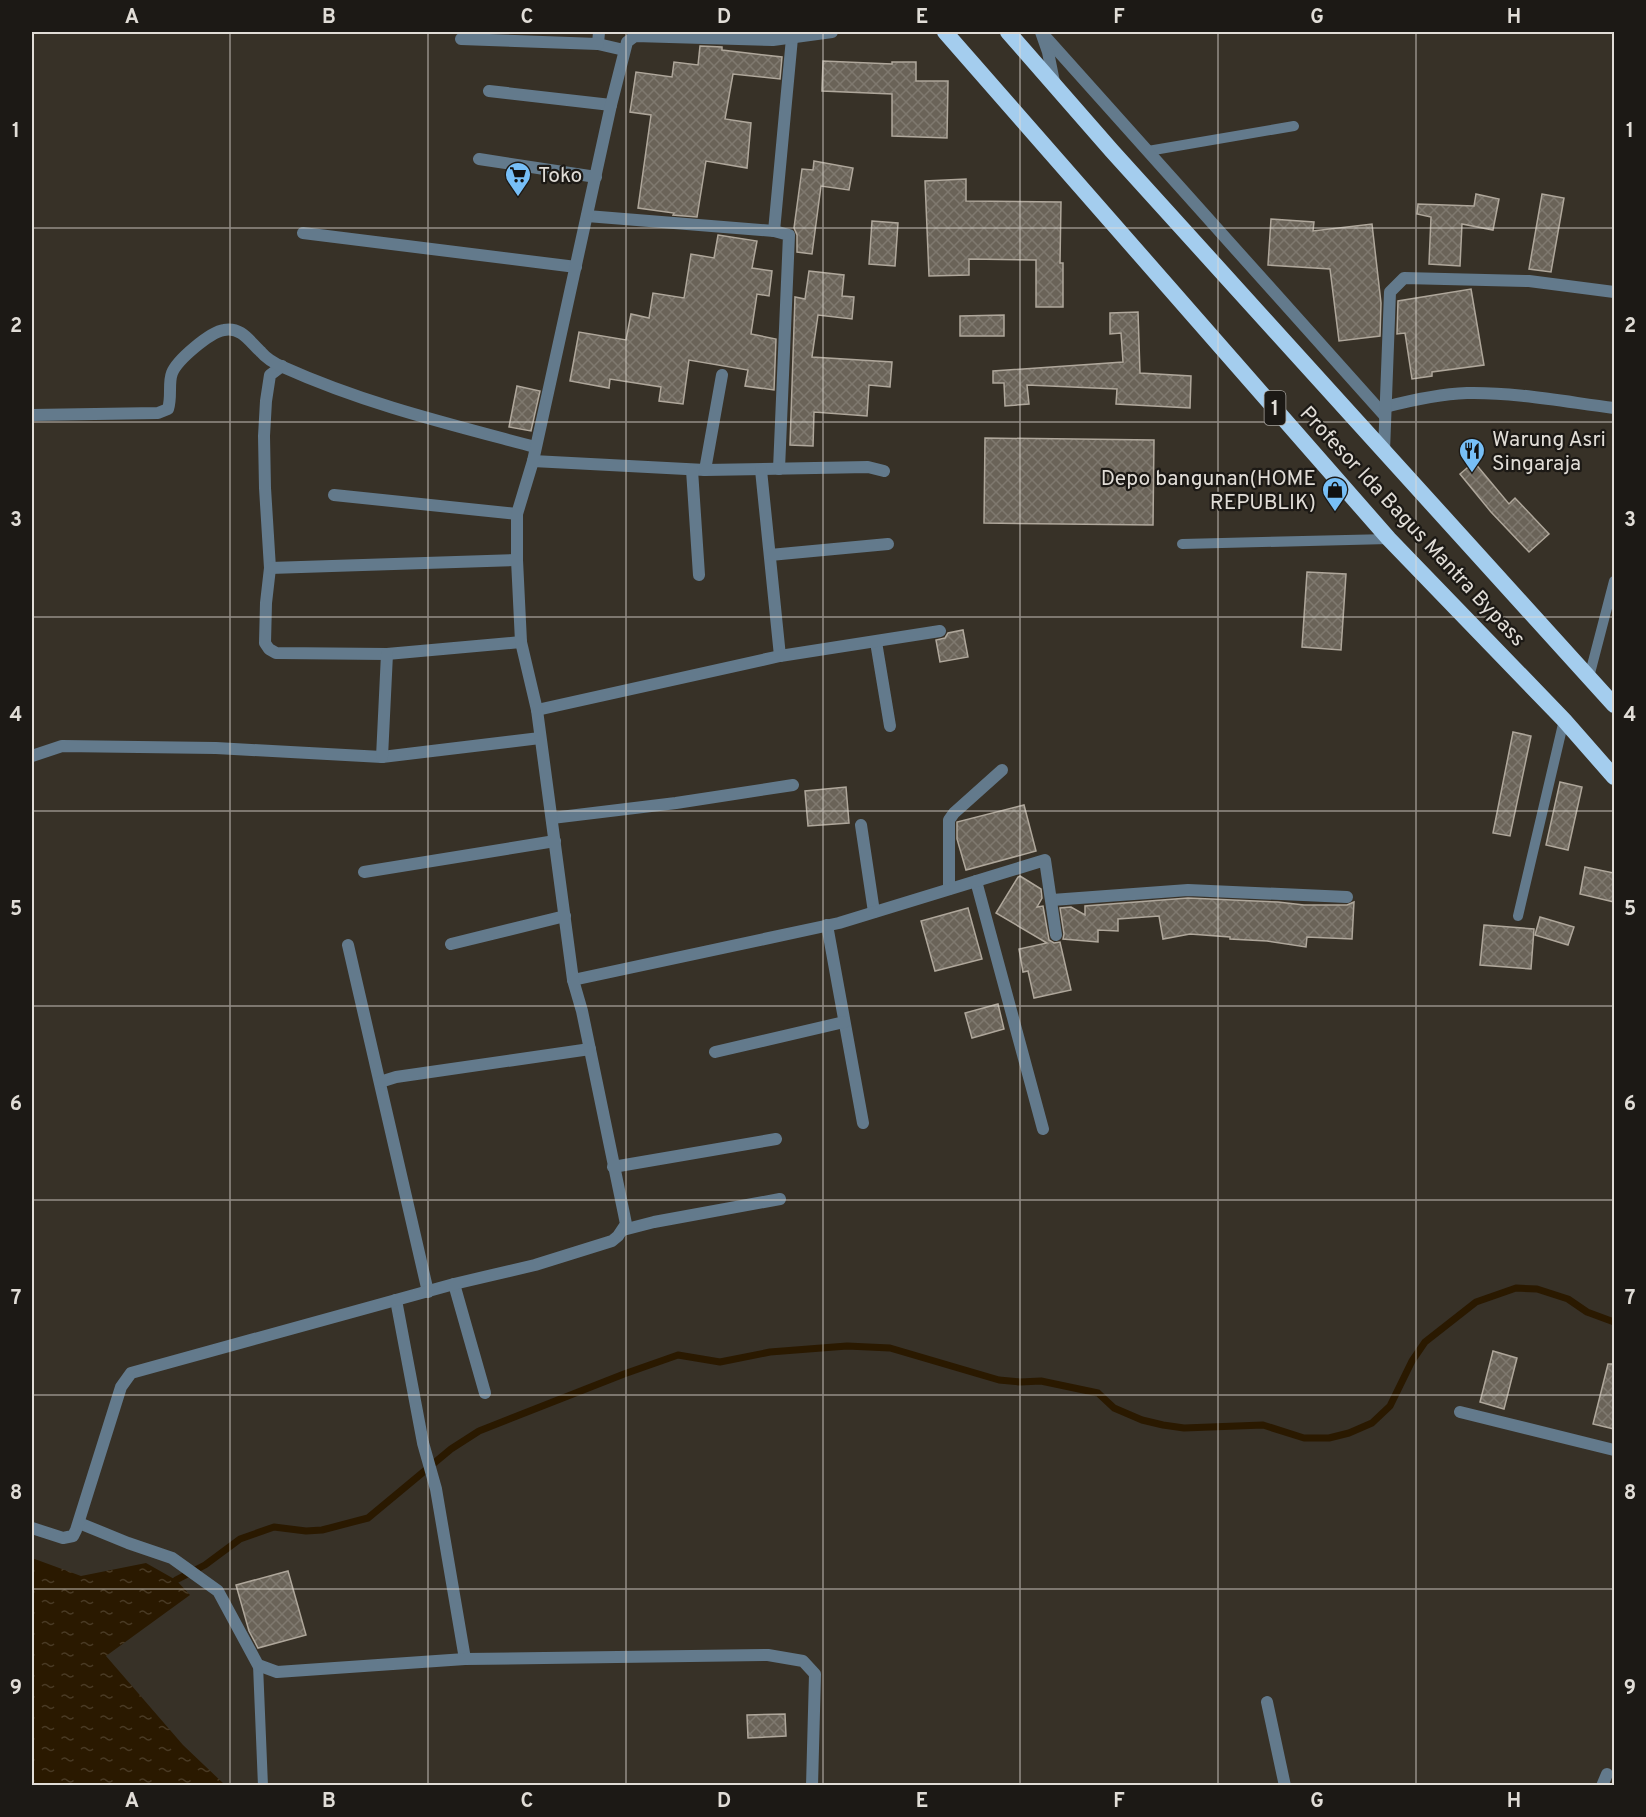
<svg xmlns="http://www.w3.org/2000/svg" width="1646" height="1817" font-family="Overpass,sans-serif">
<defs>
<pattern id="water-ripples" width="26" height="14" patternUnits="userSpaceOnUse" patternTransform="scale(1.5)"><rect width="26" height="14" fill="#2a1900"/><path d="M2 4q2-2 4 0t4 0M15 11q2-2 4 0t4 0" fill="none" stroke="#493a24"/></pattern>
<pattern id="building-cross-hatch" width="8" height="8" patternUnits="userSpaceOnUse" patternTransform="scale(1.5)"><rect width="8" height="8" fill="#6a6358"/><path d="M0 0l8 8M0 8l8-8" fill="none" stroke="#7f796f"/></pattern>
</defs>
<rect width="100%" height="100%" fill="#373127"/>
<polygon fill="url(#water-ripples)" points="32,1558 81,1576 146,1563 176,1580 190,1595 106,1656 183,1745 225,1785 32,1785"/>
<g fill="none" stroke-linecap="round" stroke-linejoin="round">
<polyline stroke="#2a1900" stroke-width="7" points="176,1580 205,1565 240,1539 274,1527 306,1531 322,1530 368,1518 451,1449 479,1431 624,1374 678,1355 720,1362 770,1352 847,1346 890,1348 999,1380 1020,1382 1041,1381 1098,1393 1114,1408 1142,1420 1163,1425 1184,1428 1263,1425 1304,1438 1329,1438 1349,1433 1372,1423 1390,1406 1412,1361 1425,1342 1476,1302 1516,1288 1537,1289 1568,1299 1587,1312 1614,1322"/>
</g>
<g fill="url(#building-cross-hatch)" stroke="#afa79b" stroke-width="1.5">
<polygon points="700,46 722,47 722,50 782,57 780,79 733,74 725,119 751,123 747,168 706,161 697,217 673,215 674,213 638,208 651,115 630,112 636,72 672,77 674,62 698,65"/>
<polygon points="823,61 892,64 892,62 916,62 916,81 948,81 947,138 892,136 892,94 822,91"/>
<polygon points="814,161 853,168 849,190 821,186 812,254 797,252 797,235 794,228 802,169 813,170"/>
<polygon points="966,179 966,201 1061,202 1060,263 1063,263 1063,307 1036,307 1036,260 969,259 969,275 929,276 925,181"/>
<polygon points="1476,194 1499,199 1493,230 1462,224 1460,266 1429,264 1431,217 1417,214 1418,204 1474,206"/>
<polygon points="1542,194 1564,198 1551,272 1529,269"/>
<polygon points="1271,219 1314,222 1313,231 1372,224 1381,303 1380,336 1339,341 1330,269 1268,265"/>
<polygon points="872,221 898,223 895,266 869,264"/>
<polygon points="718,235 757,241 752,268 772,271 769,296 757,294 751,334 776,339 774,390 745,386 748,370 689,360 683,404 659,401 661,387 610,379 609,388 570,381 579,332 626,340 631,314 649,318 653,293 684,298 691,254 714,258"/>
<polygon points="809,271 844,275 842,296 854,297 852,319 818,315 812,357 892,362 890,387 869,385 867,416 814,412 813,446 790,445 795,297 805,299"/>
<polygon points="1471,289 1484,365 1432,372 1432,376 1412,379 1405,333 1397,334 1398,301"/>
<polygon points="1138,312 1140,373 1191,376 1190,408 1116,404 1117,389 1027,385 1029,404 1005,406 1004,383 993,383 993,371 1123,362 1121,333 1110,334 1110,313"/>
<polygon points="1004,315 1004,336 960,336 960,316"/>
<polygon points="517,386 540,391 531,431 509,427"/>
<polygon points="985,438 1154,440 1153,525 984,523"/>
<polygon points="1474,462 1509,504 1515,498 1549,534 1529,552 1491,512 1460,474"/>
<polygon points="1307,572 1346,574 1341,650 1302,647"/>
<polygon points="963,630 968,657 940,662 936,640 945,638 948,633"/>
<polygon points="1513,732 1531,736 1510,836 1493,833"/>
<polygon points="1560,782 1582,787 1568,850 1546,845"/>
<polygon points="846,787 849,823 808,826 805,791"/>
<polygon points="1024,805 1036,851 966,870 957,839 957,822"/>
<polygon points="1585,867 1614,873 1614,902 1580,894"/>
<polygon points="1020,876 1041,889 1042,898 1037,907 1043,906 1049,940 1054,943 1060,942 1071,990 1034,998 1028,971 1023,972 1019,949 1047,943 996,913 1018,877"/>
<polygon points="1188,898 1278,902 1304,905 1347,905 1354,902 1352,939 1307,937 1306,947 1267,941 1230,939 1230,937 1190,934 1163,939 1159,916 1118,919 1118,931 1098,930 1098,942 1063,939 1064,934 1060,908 1071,907 1085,915 1085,906"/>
<polygon points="968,908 982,959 935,971 921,921"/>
<polygon points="1540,917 1574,927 1568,945 1535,935"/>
<polygon points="1484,925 1534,929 1531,969 1480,965"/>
<polygon points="998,1004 1004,1029 972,1038 965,1013"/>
<polygon points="1493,1351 1517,1358 1504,1409 1480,1402"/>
<polygon points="1608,1364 1614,1364 1614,1429 1593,1424"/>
<polygon points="288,1571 306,1635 258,1648 249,1631 236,1585"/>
<polygon points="785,1714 786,1736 748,1738 747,1715"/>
</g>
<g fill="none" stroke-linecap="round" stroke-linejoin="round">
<g stroke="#637a8c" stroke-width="10">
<polyline points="1148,151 1294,126"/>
<polyline points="1182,544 1389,539"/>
<polyline points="1589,677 1614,581"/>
<polyline points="1518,916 1564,720"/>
<polyline points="258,1665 263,1786"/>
</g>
<g stroke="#637a8c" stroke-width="12">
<polyline points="599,32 598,44 624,50"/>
<polyline points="1042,33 1385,416"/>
<polyline points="461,39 598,44"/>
<polyline points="489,91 611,105"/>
<polyline points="479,159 596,177"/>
<polyline points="587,216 774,231 789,235 779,469"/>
<polyline points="774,231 792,38"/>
<polyline points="303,233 576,267"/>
<polyline points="282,366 270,375 266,401 264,436 265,488 270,568 266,603 265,643 269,649 276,653 387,654 521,642"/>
<path d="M1385,407C1412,400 1439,394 1467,393C1516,392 1566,402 1614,408"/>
<path d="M32,415L158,413L168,409C172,397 168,383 172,373C177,360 210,332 224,330C242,327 249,341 261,352C266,358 276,364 283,367C365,404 449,424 535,447"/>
<polyline points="1384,451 1390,292 1404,278 1529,281 1614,292"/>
<polyline points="533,461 705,470 868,467 884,471"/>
<polyline points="692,470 699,575"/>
<polyline points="705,470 722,375"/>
<polyline points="761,470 780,656"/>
<polyline points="334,495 517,514"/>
<polyline points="770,555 888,544"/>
<polyline points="270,568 517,560"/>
<polyline points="876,642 890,726"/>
<polyline points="537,710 780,656 940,631"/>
<polyline points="32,756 62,746 216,748 382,757 540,738"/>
<polyline points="382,757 387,654"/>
<polyline points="552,818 676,803 793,785"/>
<polyline points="861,825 874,912"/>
<polyline points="364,872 555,841"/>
<polyline points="976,881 1043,1129"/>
<polyline points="949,889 949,820 954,813 1002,770"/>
<polyline points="1052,900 1188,890 1347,897"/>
<polyline points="827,925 863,1123"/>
<polyline points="451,944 565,916"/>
<polyline points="348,945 428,1292"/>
<polyline points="573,980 839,923 1045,860 1056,935"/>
<polyline points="715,1052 844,1022"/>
<polyline points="380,1082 396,1077 590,1049"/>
<polyline points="613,1167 776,1139"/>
<polyline points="623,1230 654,1222 780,1199"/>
<polyline points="454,1284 485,1393"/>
<polyline points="396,1300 423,1443 436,1489 465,1659"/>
<polyline points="1460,1412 1614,1450"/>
<polyline points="79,1523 128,1543 172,1558 218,1591 258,1665 277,1672 465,1659 768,1655 803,1661 815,1674 812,1786"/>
<polyline points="32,1528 63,1538 73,1536 76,1530 121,1387 131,1373 454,1284 535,1265 612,1241 618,1236 626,1224 624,1214 582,1011 573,980 537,710 521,642 517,560 517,514 533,461 611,105 627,42 635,36 773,40 832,32"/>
<polyline points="1267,1702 1285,1786"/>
<polyline points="1602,1786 1607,1774"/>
</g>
<polyline stroke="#637a8c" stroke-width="12" points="1041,32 1048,52 1054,82"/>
<g stroke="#a4cdee" stroke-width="16">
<polyline points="945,32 1389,539 1564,720 1614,777"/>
<polyline points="1008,32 1112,151 1614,705"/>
</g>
</g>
<path fill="none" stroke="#e1ddd7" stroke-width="1.5" stroke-opacity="0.55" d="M230,32V1786M428,32V1786M626,32V1786M823,32V1786M1020,32V1786M1218,32V1786M1416,32V1786M32,228H1614M32,422H1614M32,617H1614M32,811H1614M32,1006H1614M32,1200H1614M32,1395H1614M32,1589H1614"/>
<defs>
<symbol id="supermarket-pin" viewBox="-11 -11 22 30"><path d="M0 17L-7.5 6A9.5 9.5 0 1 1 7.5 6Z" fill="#77bff7" stroke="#1c1915"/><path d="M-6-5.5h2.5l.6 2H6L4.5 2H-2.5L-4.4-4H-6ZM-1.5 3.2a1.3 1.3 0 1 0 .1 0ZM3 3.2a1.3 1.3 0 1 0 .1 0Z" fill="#111"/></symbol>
<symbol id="restaurant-pin" viewBox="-11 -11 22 30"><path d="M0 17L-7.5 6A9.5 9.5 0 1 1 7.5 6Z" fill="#77bff7" stroke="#1c1915"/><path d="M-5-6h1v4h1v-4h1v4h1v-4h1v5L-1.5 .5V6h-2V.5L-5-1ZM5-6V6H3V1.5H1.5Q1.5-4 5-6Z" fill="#111"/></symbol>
<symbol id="shop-pin" viewBox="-11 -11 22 30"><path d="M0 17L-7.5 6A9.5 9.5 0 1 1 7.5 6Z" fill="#77bff7" stroke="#1c1915"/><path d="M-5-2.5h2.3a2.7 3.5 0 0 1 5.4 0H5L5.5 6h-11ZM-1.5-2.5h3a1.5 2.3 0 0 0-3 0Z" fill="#111"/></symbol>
</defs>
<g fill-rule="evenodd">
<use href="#supermarket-pin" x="503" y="160" width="30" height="40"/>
<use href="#restaurant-pin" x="1457" y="436" width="30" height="40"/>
<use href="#shop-pin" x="1320" y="475" width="30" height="40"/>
</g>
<g text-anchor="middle" stroke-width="4.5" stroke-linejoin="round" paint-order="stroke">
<rect fill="#1c1915" stroke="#a6a29d" stroke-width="1.5" x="1264.5" y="391" width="21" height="34" rx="4.5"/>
<g font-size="20" font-weight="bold" fill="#e1ddd7">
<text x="1275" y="415">1</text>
</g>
<g font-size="21" fill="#e1ddd7" stroke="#1c1915" text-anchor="start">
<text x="538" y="182">Toko</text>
<text x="1492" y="446">Warung Asri<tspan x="1492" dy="24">Singaraja</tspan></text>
<text x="1316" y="485" text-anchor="end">Depo bangunan(HOME<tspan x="1316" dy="24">REPUBLIK)</tspan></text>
</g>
<g font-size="21" fill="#e1ddd7" stroke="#1c1915">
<text transform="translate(1413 526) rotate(47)" y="7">Profesor Ida Bagus Mantra Bypass</text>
</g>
</g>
<rect width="1646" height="1817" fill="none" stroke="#1c1915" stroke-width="66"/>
<rect x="33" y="33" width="1580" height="1751" fill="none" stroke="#e1ddd7" stroke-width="2"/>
<g font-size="20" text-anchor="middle" font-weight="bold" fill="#e1ddd7">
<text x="132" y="23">A</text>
<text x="329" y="23">B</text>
<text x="527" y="23">C</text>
<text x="724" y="23">D</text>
<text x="922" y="23">E</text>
<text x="1119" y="23">F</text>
<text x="1317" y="23">G</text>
<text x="1514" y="23">H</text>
<text x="16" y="137">1</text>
<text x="1630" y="137">1</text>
<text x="16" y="332">2</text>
<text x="1630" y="332">2</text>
<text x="16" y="526">3</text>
<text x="1630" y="526">3</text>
<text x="16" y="721">4</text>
<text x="1630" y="721">4</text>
<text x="16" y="915">5</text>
<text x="1630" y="915">5</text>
<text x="16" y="1110">6</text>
<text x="1630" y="1110">6</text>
<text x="16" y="1304">7</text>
<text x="1630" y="1304">7</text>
<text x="16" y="1499">8</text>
<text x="1630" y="1499">8</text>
<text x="16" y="1694">9</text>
<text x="1630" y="1694">9</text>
<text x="132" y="1807">A</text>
<text x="329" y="1807">B</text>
<text x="527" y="1807">C</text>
<text x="724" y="1807">D</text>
<text x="922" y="1807">E</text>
<text x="1119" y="1807">F</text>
<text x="1317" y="1807">G</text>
<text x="1514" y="1807">H</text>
</g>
</svg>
